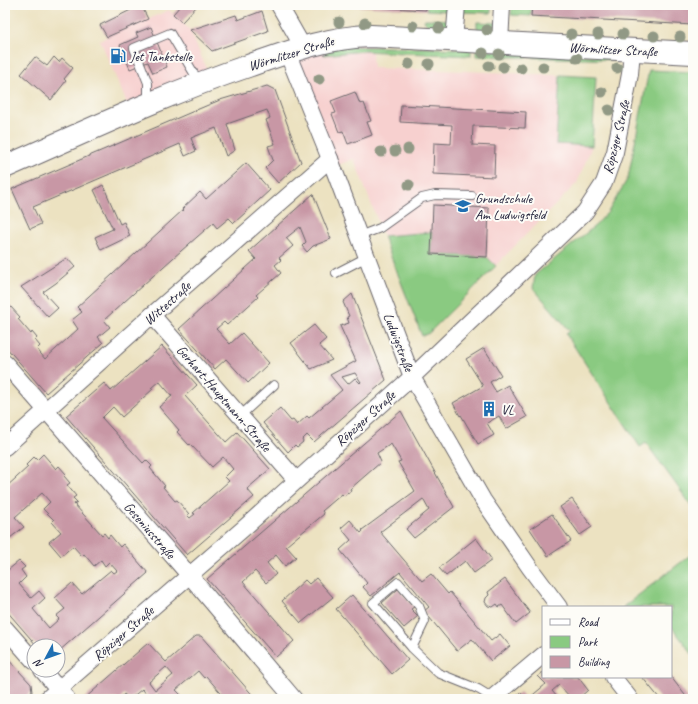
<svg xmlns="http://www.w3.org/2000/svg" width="698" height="704" font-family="Caveat,sans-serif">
<rect width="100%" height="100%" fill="#fdfcf7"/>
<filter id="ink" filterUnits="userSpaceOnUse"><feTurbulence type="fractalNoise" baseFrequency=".025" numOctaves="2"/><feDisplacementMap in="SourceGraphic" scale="8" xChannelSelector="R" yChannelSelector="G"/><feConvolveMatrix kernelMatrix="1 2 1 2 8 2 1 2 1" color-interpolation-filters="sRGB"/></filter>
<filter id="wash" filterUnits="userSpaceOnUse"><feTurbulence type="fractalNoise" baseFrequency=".012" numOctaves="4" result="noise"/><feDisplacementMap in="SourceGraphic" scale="16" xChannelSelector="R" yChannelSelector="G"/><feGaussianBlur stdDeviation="0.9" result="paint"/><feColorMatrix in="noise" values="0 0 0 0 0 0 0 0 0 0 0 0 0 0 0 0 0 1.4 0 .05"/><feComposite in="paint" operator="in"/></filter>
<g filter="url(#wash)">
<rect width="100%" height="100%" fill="#ece2c1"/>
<g fill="#f7d0cf">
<polygon points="169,10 190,30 207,70 128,106 100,40"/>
<polygon points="371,36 373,68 465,71 596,77 592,146 577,183 429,333 422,336 354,159 333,167 287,52"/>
</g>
<g fill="#8aca81" stroke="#56765e">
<polygon points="426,5 447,5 446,11 426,10"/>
<polygon points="462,5 491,5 491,13 462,12"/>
<polygon points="512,5 532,5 531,16 511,15"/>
<polygon points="425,19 450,20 450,26 445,32 434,32 424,21"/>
<polygon points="477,22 497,23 496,29 491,35 477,34"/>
<polygon points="343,46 471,49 471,56 363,51 324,55 325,50"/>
<polygon points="476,50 621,57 621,60 476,56"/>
<polygon points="649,70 693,72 693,508 646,443 640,447 566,334 570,331 533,288 535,275 596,225 608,212 628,178"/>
<polygon points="560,75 596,77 592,146 556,144"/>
<polygon points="432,232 431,254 487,257 496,266 429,333 422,336 383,236"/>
<polygon points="693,553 693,655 671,626 671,607 623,607"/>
</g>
<g id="blocks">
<g fill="#c897a5" fill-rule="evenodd">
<polygon points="141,5 148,19 107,37 100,25"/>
<polygon points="181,5 198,5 182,22 173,14"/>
<polygon points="354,5 426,5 426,10 354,6"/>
<polygon points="532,5 693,5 693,25 531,16"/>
<polygon points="262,11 268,31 212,51 190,30 236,15 238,20"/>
<polygon points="151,27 167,67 153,73 148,62 130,69 120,45 138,37 136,33"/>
<polygon points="35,57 47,66 54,57 59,62 62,58 73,68 64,79 66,81 51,100 21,74"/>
<polygon points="267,86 275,90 301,162 278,183 265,168 273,160 268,146 275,144 266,120 270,118 267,110 227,124 235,150 226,156 216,128 191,138 196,151 185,156 180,144 33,207 41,224 30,229 12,189 194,111 220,100"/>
<polygon points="355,92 360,104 364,103 371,121 367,122 372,135 348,144 343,131 339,132 332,114 336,113 331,101"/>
<polygon points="401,105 526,112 525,128 473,126 472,145 495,146 494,177 433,174 434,143 451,144 452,125 400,122"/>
<polygon points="246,163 270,190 234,223 229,218 217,228 213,223 173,258 104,320 110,327 98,337 103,343 46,393 5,346 5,304 8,308 10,306 20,317 18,319 31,334 32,332 37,338 35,340 40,346 37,349 45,359 78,329 72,320 82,312 77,307 183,210 182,209 200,192 206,199"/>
<polygon points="103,185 120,224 124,222 130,236 101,250 95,237 113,229 94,190"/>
<polygon points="313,194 331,239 313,246 307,252 302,246 306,242 300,227 286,238 293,246 279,258 281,260 275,265 281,273 256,295 258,297 227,325 224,322 216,329 230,344 242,333 269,363 248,383 226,359 215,369 179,329 256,259 249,251"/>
<polygon points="433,205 489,208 487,257 431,254"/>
<polygon points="67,258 75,267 56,283 43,292 58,308 48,317 21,287"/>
<path d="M352,294L386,380L314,442L307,435L302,440L303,442L297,447L295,445L288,452L263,423L280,408L291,421L293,420L297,425L307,416L309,418L342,390L330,375L356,361L340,326L349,323L347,317L349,316L343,302ZM355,373L361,382L360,383L355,378L348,384L342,377Z"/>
<polygon points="314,325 326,339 319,345 332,360 311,369 291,343"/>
<path d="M162,346L197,385L185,396L226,442L237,432L270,469L247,489L254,497L187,555L66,416L104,383L111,391ZM159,381L172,396L159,407L179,430L177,432L189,445L190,444L212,467L223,457L233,469L225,477L229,481L193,513L195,514L190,518L187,515L189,514L177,500L175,501L163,487L165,486L150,468L152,466L146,460L143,463L102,418L113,407L122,417L153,389L151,388Z"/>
<polygon points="484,348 501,375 490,382 496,392 508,385 527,417 506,429 499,416 487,423 494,435 478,444 461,415 460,416 453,403 483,386 466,359"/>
<polygon points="401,411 454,507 414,538 406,529 429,510 423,499 380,532 422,581 431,574 448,594 450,592 491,641 500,634 510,646 491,661 472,639 457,651 424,611 429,607 400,572 371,596 363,587 367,583 340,550 351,540 341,528 350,520 361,533 363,531 362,530 415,491 398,462 401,461 391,444 377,453 381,462 350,489 351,491 344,496 342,494 322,511 324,514 286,546 296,557 285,566 276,555 267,563 276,574 266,583 255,571 243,582 294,641 276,657 207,579"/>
<polygon points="43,454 56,469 59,466 66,474 64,476 70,483 67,485 76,496 73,498 77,502 74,504 102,535 104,533 108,538 110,535 120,547 123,544 148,573 58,652 58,646 37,646 5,609 5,566 8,570 19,561 25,567 21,570 26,577 19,584 31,598 39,591 45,598 33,609 49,628 59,619 56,616 65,609 55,598 72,583 82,594 111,570 114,573 117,571 109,562 105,566 101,560 94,566 84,554 82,556 73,546 61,556 49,542 61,532 52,522 54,520 43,509 50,502 42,493 15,517 24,527 10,538 5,532 5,488 28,467 26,465 34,457 37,460"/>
<polygon points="572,499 592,527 580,535 560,507"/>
<polygon points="552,514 571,541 548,556 530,529"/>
<polygon points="476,538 492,560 474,573 465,561 446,576 439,568"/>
<polygon points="316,578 333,597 301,623 282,601 305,580 309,584"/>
<polygon points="505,579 530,613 516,624 502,605 499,607 497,604 493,607 488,606 485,602 486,598 489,595 488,592"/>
<polygon points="398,589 414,607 411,609 418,616 404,628 382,603"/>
<polygon points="352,595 408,660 392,674 336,609"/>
<path d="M196,636H201L256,699H226L206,676L204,678L198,671L176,690L182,696L178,699H170L168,697L163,699L158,693L151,699L142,689L130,699L124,694L120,699H84L148,643L166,662ZM166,667L173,675L155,690L149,682Z"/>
<polygon points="5,656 31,684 32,692 23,699 5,699"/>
<polygon points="543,672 543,677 578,677 588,690 578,699 572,699 559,685 552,691 558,698 558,699 528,699 546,684 538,676"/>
<polygon points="642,677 671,677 688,699 660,699"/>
<polygon points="520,692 526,699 513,699"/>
</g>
</g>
</g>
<g filter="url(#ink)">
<use href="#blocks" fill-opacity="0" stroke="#69656a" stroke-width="1"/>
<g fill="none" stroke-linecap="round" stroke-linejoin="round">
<defs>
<g id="lane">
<polyline points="148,102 148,83 134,48 170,33 199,82"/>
<polyline points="359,236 380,228 422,198 435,195 472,196"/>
<polyline points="336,273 367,257"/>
<polyline points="240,416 274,385"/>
<polyline points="412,648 425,621 419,606 398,582 373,603 412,648 438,673 478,689 493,698"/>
</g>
<g id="street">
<polyline points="279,5 303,47"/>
<polyline points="454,41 457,5"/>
<polyline points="500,43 502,5"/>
<polyline points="287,52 330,159 412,377 483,500 530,568 559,607"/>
<polyline points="152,315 296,480"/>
<polyline points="5,363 190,576 294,699"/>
<polyline points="5,447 152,315 330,159"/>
<polyline points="5,628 34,661"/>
<polyline points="42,670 67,699"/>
<polyline points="613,677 630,699"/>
<polyline points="47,699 244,528 412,377 585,212 604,183 615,152 630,74 632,50"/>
<polyline points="491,699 543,655"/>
</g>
<path id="secondary" d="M5,167C85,132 165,94 248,66C288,52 327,37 371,36L693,53"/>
</defs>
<use href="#lane" stroke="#69656a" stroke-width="10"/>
<use href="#street" stroke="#69656a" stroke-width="18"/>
<use href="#secondary" stroke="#69656a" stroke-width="24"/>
<use href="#lane" stroke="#fff" stroke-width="8"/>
<use href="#street" stroke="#fff" stroke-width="16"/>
<use href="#secondary" stroke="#fff" stroke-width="22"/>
</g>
<g fill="#919985">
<circle cx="339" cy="22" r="5.5"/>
<circle cx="365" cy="23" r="5.5"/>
<circle cx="413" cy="26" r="5.5"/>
<circle cx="439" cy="28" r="5.5"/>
<circle cx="487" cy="30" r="5.5"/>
<circle cx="571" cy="34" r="5.5"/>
<circle cx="598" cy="34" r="5.5"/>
<circle cx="623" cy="34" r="5.5"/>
<circle cx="654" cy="36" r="5.5"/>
<circle cx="680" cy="37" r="5.5"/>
<circle cx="483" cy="53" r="5.5"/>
<circle cx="499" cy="54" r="5.5"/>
<circle cx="577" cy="58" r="5.5"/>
<circle cx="409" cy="64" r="5.5"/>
<circle cx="429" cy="64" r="5.5"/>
<circle cx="489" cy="66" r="5.5"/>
<circle cx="503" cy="67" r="5.5"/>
<circle cx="543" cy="67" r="5.5"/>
<circle cx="521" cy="68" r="5.5"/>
<circle cx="617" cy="68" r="5.5"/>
<circle cx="319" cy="79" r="5.5"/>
<circle cx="602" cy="92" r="5.5"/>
<circle cx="609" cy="110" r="5.5"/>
<circle cx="408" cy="149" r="5.5"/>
<circle cx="395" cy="151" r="5.5"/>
<circle cx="381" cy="152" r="5.5"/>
<circle cx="409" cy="185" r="5.5"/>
</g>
</g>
<defs>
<symbol id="fuel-bare" viewBox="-9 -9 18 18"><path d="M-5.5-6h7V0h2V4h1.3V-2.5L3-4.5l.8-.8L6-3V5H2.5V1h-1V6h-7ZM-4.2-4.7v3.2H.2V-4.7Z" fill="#1f6fb2" stroke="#fdfcf7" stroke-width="2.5" paint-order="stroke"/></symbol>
<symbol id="school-bare" viewBox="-9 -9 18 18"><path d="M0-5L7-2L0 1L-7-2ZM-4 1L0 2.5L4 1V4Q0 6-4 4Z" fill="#1f6fb2" stroke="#fdfcf7" stroke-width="2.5" paint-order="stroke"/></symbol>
<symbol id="building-bare" viewBox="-9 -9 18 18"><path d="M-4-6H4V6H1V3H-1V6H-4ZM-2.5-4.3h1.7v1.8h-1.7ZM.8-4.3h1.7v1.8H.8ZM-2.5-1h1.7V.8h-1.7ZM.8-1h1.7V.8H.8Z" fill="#1f6fb2" stroke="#fdfcf7" stroke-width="2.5" paint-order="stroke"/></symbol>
</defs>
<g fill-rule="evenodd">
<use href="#fuel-bare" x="107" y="45" width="22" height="22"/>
<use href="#school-bare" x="452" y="195" width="22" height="22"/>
<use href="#building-bare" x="478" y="398" width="22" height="22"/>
</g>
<g text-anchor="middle" stroke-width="4" stroke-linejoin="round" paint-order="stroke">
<g font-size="14" fill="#22223b" stroke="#fdfcf7">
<text transform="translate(613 49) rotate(3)" y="5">Wörmlitzer Straße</text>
<text transform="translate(291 53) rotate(-17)" y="5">Wörmlitzer Straße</text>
<text transform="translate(616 137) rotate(-76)" y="5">Röpziger Straße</text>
<text transform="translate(167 303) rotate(-42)" y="5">Wittestraße</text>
<text transform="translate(399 342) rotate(69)" y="5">Ludwigstraße</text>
<text transform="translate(224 398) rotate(49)" y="5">Gerhart-Hauptmann-Straße</text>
<text transform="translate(365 418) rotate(-42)" y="5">Röpziger Straße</text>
<text transform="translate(150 530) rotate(49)" y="5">Geseniusstraße</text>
<text transform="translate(123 633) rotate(-41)" y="5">Röpziger Straße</text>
</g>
<g font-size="14" fill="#22223b" stroke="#fdfcf7" text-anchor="start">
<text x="130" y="61">Jet Tankstelle</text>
<text x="475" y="203">Grundschule<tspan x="475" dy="16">Am Ludwigsfeld</tspan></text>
<text x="501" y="414">VL</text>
</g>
</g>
<rect width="698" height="704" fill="none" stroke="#fdfcf7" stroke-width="20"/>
<rect x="542" y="606" width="130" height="72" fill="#fdfcf7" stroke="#a5a5ac"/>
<rect x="550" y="619" width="20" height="6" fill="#ffffff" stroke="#a5a5ac"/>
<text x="578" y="626" font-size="12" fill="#22223b">Road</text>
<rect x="550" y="636" width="20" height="12" fill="#8aca81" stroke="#a5a5ac"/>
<text x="578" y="646" font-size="12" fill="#22223b">Park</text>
<rect x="550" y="656" width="20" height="12" fill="#c897a5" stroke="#a5a5ac"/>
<text x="578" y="666" font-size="12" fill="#22223b">Building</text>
<g transform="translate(46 658) rotate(229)"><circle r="19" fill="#fdfcf7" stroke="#a5a5ac"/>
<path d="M0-3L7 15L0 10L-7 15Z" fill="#1f6fb2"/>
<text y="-6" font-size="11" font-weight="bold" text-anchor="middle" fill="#22223b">N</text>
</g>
</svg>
